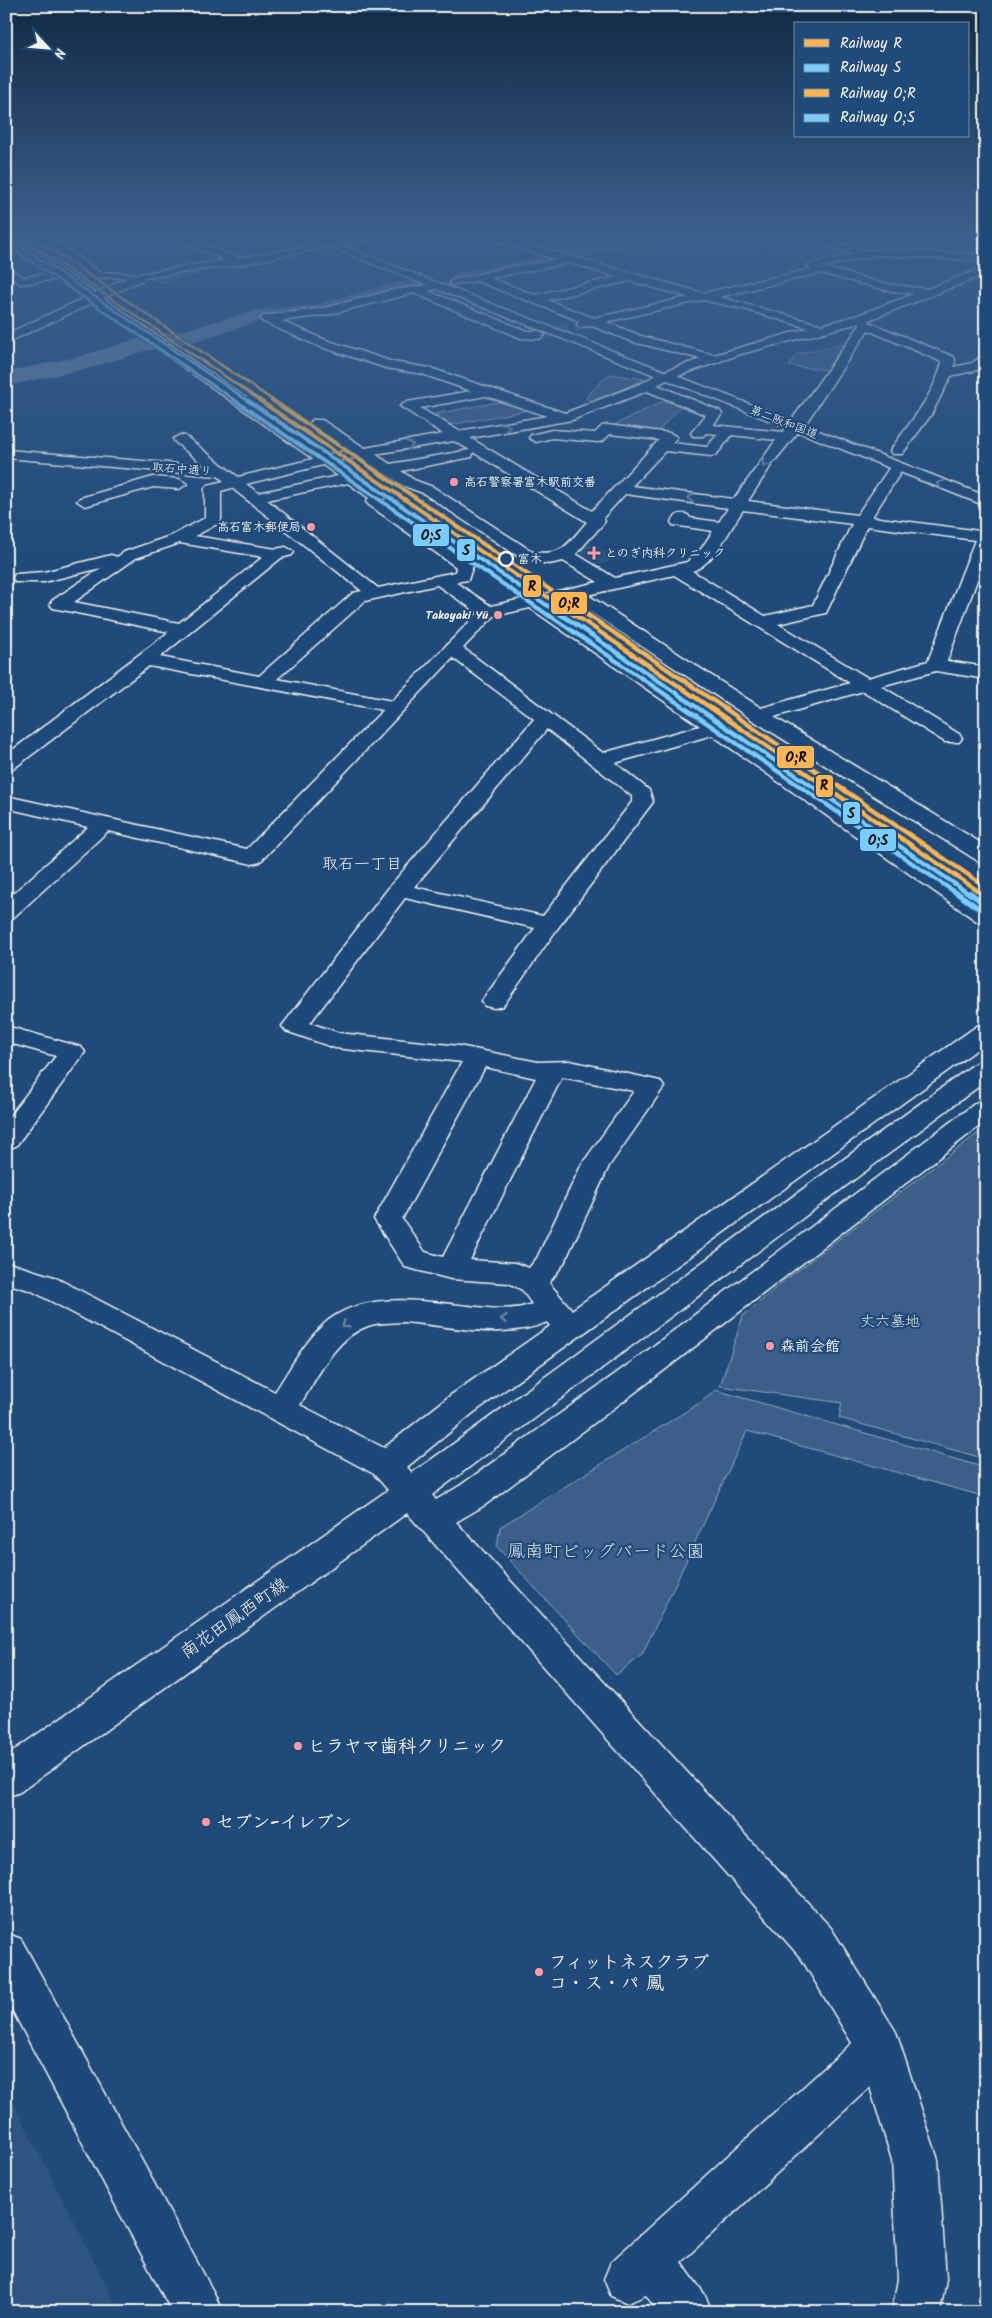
<svg xmlns="http://www.w3.org/2000/svg" width="992" height="2318" font-family="Kalam,'Klee One',sans-serif">
<rect width="100%" height="100%" fill="#1f4a7a"/>
<filter id="ink" filterUnits="userSpaceOnUse"><feTurbulence type="fractalNoise" baseFrequency=".02" numOctaves="2"/><feDisplacementMap in="SourceGraphic" scale="10" xChannelSelector="R" yChannelSelector="G"/><feConvolveMatrix kernelMatrix="1 2 1 2 8 2 1 2 1" color-interpolation-filters="sRGB"/></filter>
<g filter="url(#ink)">
<g fill="#2d5581">
<polygon points="595,544 611,555 635,549 642,554 600,564 578,551 581,549 579,547"/>
<polygon points="6,2088 120,2312 6,2312"/>
</g>
<g fill="#3a5f88" stroke="#97a8b8">
<polygon points="191,271 199,274 160,282 148,278"/>
<polygon points="841,344 846,345 828,370 789,366 797,354"/>
<polygon points="609,374 644,379 595,402 587,399 586,397"/>
<polygon points="504,401 529,410 450,425 435,414"/>
<polygon points="664,401 682,406 658,431 614,425"/>
<polygon points="986,1127 986,1459 839,1418 842,1403 720,1386 743,1316 785,1280"/>
<polygon points="716,1390 986,1468 986,1497 747,1431 642,1655 616,1675 497,1547 500,1527 701,1402"/>
</g>
<g fill="none" stroke-linecap="round" stroke-linejoin="round">
<g fill="#627e9d" fill-rule="evenodd">
<polygon points="645,234 683,234 681,238 639,247 611,249 551,267 461,283 454,281 451,277 454,273 548,256 609,237"/>
<polygon points="414,280 421,282 424,286 421,290 387,297 315,317 258,322 195,341 145,351 90,368 6,386 6,372 77,357 133,340 184,330 257,310 314,305 384,285"/>
</g>
<polyline stroke="#3f638a" stroke-width="12" stroke-dasharray="12 6" stroke-linecap="butt" points="539,335 583,324"/>
<defs>
<g id="minor">
<path d="M6,234H10L95,293L127,278L94,277L32,234H87L82,237L54,241L100,272L138,274L225,260L165,234H179L239,258L332,242V246L238,265L149,277L103,298L327,455L349,450L312,426L310,423L312,420H322L365,448L443,434L400,406L407,402L471,391L422,374L386,368L318,346L263,322L261,319L263,316L325,308L393,290L438,284V288L428,291L527,331H539L545,335L539,339L521,338L414,293L326,315L281,321L326,340L393,362L430,368L565,413L642,383L659,373L701,359L633,342L592,326L579,327L577,324L580,321L477,281L450,285V281L504,268L557,260L474,234H491L703,293L811,269L808,266L810,264L854,254L786,234H804L868,251L877,249L986,255V261L877,255L823,267L886,284L927,289L986,267V274L869,320L871,323L954,357L955,360L954,367L972,363L986,353V364L981,369L951,376L931,415L902,454H892L890,451C909,423 934,396 942,362L868,330L808,420L772,464L748,501L857,515L892,464L897,463L904,467L872,517L980,531L986,529V556L947,661L986,667V679L936,671L881,686L959,734L962,738L959,742H945L863,691L774,717L986,846V863L978,861L751,719L571,599L548,604L986,906V924L978,922L712,735L615,763L649,790L653,802L557,929L503,1006L494,1008L485,1006L482,1001L535,928L405,898L310,1023L339,1033L459,1046L538,1062L570,1061L660,1081L664,1087L609,1166L564,1263L549,1283L572,1310L977,1026L986,1024V1043L473,1413L407,1467L412,1473L449,1447L977,1062L986,1060V1081L432,1495L436,1500L461,1485L636,1359L977,1102L986,1100V1121L658,1375L485,1505L456,1522L831,1928L896,2032L938,2160L946,2279L940,2312H892L898,2279L892,2160L870,2087L681,2262L705,2295L712,2312H658L646,2295L628,2303L611,2296L604,2279L611,2262L852,2043L801,1958L407,1513L20,1792L6,1797V1756L388,1490L374,1474L32,1291L6,1283V1262L54,1277L275,1392C290,1369 304,1343 324,1324C362,1290 422,1301 468,1306C489,1308 512,1312 532,1304L522,1290L509,1283L451,1279L405,1267L374,1219L462,1062L335,1048L286,1031L282,1026L391,885L534,719L453,658L260,862L252,864L108,831L14,917L6,919V900L88,827L6,808V796L247,849L383,710L149,666L13,769L6,771V755L169,632L53,608L50,604L53,600L101,568L44,582H15L13,578L15,574L44,572L111,555L117,557L124,552L173,535L205,518V488L208,485L224,481L218,476L6,458V450L205,466L175,442L173,439L180,435L185,436L238,477L313,459L93,303L6,343V334L86,297L59,279L21,284L6,275V267L23,277L51,273L6,241ZM570,263L617,277L535,295L490,278ZM820,273L886,290L914,294L858,315L822,325L719,297ZM630,281L688,297L594,318L547,300ZM703,300L743,309L808,328L714,355L641,336L606,322ZM859,323L860,325L783,432L713,425L722,414L720,411L657,385L669,379L741,354ZM647,391L706,415L691,433L693,436H703L706,433L718,434L707,447L672,443L677,437L670,433L607,425L602,426L595,433L552,430L531,435L529,438L536,442L552,438L598,442L603,441L610,434L659,440L592,511L470,438L572,420ZM486,396L547,416L459,431L420,408ZM732,435L776,440L734,499L632,486L665,451L711,456L716,455ZM454,441L470,450L390,464L375,454ZM473,452L587,522C567,544 565,556 533,552L433,487L414,480L401,471L472,457ZM360,457L404,486L423,493L522,559L549,564L563,561L598,582L491,606L455,582L468,580L473,565L471,561L382,501L385,497L382,494L337,461ZM323,465L338,476L258,493L246,484ZM348,483L369,498L366,502L369,505L456,567L455,572L378,588L267,500ZM232,488L362,591L353,593L259,676L160,657L281,558L292,555L294,552L286,547L276,549L195,536L219,523L221,520V491ZM625,494L728,508L719,522L690,518L688,515C679,512 676,515 671,522L673,525L713,531L701,549L687,562L615,578L576,554L603,524L605,521L603,518ZM743,510L852,524L813,605L765,616L692,571C713,566 731,527 743,510ZM867,526L975,540L928,661L868,678L778,624L826,613ZM180,543L263,557L179,623L74,602L136,558ZM674,575L850,683L761,708L588,595ZM437,585L478,613L392,701L277,679L365,601ZM530,608L700,726L603,753L463,648L494,616ZM547,729L632,796V802L543,916L414,887ZM485,1067L536,1078L443,1257L425,1252L402,1219ZM562,1077L634,1091L582,1164L537,1258L529,1268L515,1263L470,1260ZM403,1322C449,1325 503,1341 547,1322L550,1326L451,1395L384,1448L300,1405C317,1378 335,1337 368,1326C379,1322 391,1323 403,1322Z"/>
<polygon points="970,234 986,236 986,244"/>
<polygon points="153,477 179,479 187,484 179,489 153,487 85,506 77,501 80,498"/>
<polygon points="6,1026 81,1047 85,1052 16,1146 6,1149 6,1121 56,1056 6,1042"/>
<polygon points="6,1933 21,1939 215,2295 222,2312 172,2312 6,1998"/>
</g>
<polygon id="major" points="367,234 391,234 386,237 328,247 323,244 328,241"/>
<polygon id="highway" points="297,234 312,234 986,496 986,506"/>
</defs>
<use href="#minor" stroke="#f4f1e8" stroke-width="3"/>
<use href="#major" stroke="#f4f1e8" stroke-width="3"/>
<use href="#highway" stroke="#f4f1e8" stroke-width="3"/>
<use href="#minor" fill="#1f4a7a" fill-rule="evenodd"/>
<use href="#major" fill="#1f4a7a" fill-rule="evenodd"/>
<use href="#highway" fill="#1f4a7a" fill-rule="evenodd"/>
<defs>
<polyline id="rail-1-far3" points="16,234 261,401"/>
<polyline id="rail-1-far2" points="259,400 577,617"/>
<polyline id="rail-1-far1" points="575,615 984,895"/>
<polyline id="rail-1" points="982,893 986,896"/>
<polyline id="rail-2-far3" points="12,240 248,401"/>
<polyline id="rail-2-far2" points="247,400 564,617"/>
<polyline id="rail-2-far1" points="562,615 971,895"/>
<polyline id="rail-2" points="970,893 982,902"/>
<polyline id="rail-3-far2" points="29,234 274,401"/>
<polyline id="rail-3-far1" points="272,400 590,617"/>
<polyline id="rail-3" points="588,615 986,887"/>
<polyline id="rail-4-far3" points="8,246 236,401"/>
<polyline id="rail-4-far2" points="234,400 551,617"/>
<polyline id="rail-4-far1" points="549,615 959,895"/>
<polyline id="rail-4" points="957,893 978,908"/>
</defs>
<use href="#rail-1-far3" stroke="#1f4a7a" stroke-width="4.5"/>
<use href="#rail-1-far2" stroke="#1f4a7a" stroke-width="5.5"/>
<use href="#rail-1-far1" stroke="#1f4a7a" stroke-width="7"/>
<use href="#rail-1" stroke="#1f4a7a" stroke-width="9"/>
<use href="#rail-2-far3" stroke="#1f4a7a" stroke-width="4.5"/>
<use href="#rail-2-far2" stroke="#1f4a7a" stroke-width="5.5"/>
<use href="#rail-2-far1" stroke="#1f4a7a" stroke-width="7"/>
<use href="#rail-2" stroke="#1f4a7a" stroke-width="9"/>
<use href="#rail-3-far2" stroke="#1f4a7a" stroke-width="4.5"/>
<use href="#rail-3-far1" stroke="#1f4a7a" stroke-width="5.5"/>
<use href="#rail-3" stroke="#1f4a7a" stroke-width="7"/>
<use href="#rail-4-far3" stroke="#1f4a7a" stroke-width="4.5"/>
<use href="#rail-4-far2" stroke="#1f4a7a" stroke-width="5.5"/>
<use href="#rail-4-far1" stroke="#1f4a7a" stroke-width="7"/>
<use href="#rail-4" stroke="#1f4a7a" stroke-width="9"/>
<use href="#rail-1-far3" stroke="#fbb554" stroke-width="2.5"/>
<use href="#rail-1-far2" stroke="#fbb554" stroke-width="4"/>
<use href="#rail-1-far1" stroke="#fbb554" stroke-width="4.5"/>
<use href="#rail-1" stroke="#fbb554" stroke-width="5.5"/>
<use href="#rail-2-far3" stroke="#7accfc" stroke-width="2.5"/>
<use href="#rail-2-far2" stroke="#7accfc" stroke-width="4"/>
<use href="#rail-2-far1" stroke="#7accfc" stroke-width="4.5"/>
<use href="#rail-2" stroke="#7accfc" stroke-width="5.5"/>
<use href="#rail-3-far2" stroke="#fbb554" stroke-width="2.5"/>
<use href="#rail-3-far1" stroke="#fbb554" stroke-width="4"/>
<use href="#rail-3" stroke="#fbb554" stroke-width="4.5"/>
<use href="#rail-4-far3" stroke="#7accfc" stroke-width="2.5"/>
<use href="#rail-4-far2" stroke="#7accfc" stroke-width="4"/>
<use href="#rail-4-far1" stroke="#7accfc" stroke-width="4.5"/>
<use href="#rail-4" stroke="#7accfc" stroke-width="5.5"/>
</g>
<defs><path id="oneway-chevron" d="M-2-3.5L2.5 0L-2 3.5" fill="none" stroke-width="1.6" stroke-linecap="round" stroke-linejoin="round" transform="scale(1.25)"/></defs>
<g stroke="#748da6">
<use href="#oneway-chevron" transform="translate(507 427) rotate(-10)"/>
<use href="#oneway-chevron" transform="translate(410 445) rotate(-10)"/>
<use href="#oneway-chevron" transform="translate(765 464) rotate(124)"/>
<use href="#oneway-chevron" transform="translate(940 484) rotate(-159)"/>
<use href="#oneway-chevron" transform="translate(691 498) rotate(-173)"/>
<use href="#oneway-chevron" transform="translate(504 1319) rotate(-176)"/>
<use href="#oneway-chevron" transform="translate(345 1325) rotate(145)"/>
</g>
</g>
<linearGradient id="sky" x2="0" y2="1"><stop stop-color="#112943"/><stop offset="0.42" stop-color="#3c608d"/><stop offset="1" stop-color="#3c608d" stop-opacity="0"/></linearGradient>
<rect width="992" height="559" fill="url(#sky)"/>
<g fill="#ff9aa2" stroke="#1f4a7a" stroke-width="2">
<circle cx="454" cy="482" r="5"/>
<circle cx="311" cy="527" r="5"/>
<path d="M591.5 545.5h5v5h5v5h-5v5h-5v-5h-5v-5h5z"/>
<circle cx="498" cy="615" r="5"/>
<circle cx="770" cy="1346" r="5"/>
<circle cx="298" cy="1746" r="5"/>
<circle cx="206" cy="1822" r="5"/>
<circle cx="539" cy="1972" r="5"/>
</g>
<circle fill="#1f4a7a" stroke="#f4f1e8" stroke-width="2.5" cx="506" cy="559" r="7"/>
<g text-anchor="middle" stroke-width="4.5" stroke-linejoin="round" paint-order="stroke">
<g font-size="12" fill="#f4f1e8" stroke="#1f4a7a">
<text transform="translate(784 422) rotate(21)" y="4">第二阪和国道</text>
<text transform="translate(182 469) rotate(4)" y="4">取石中通り</text>
</g>
<g font-size="12" font-weight="bold" fill="#f4f1e8" stroke="#1f4a7a" text-anchor="start">
<text x="464" y="486">高石警察署富木駅前交番</text>
<text x="301" y="531" text-anchor="end">高石富木郵便局</text>
<text x="605" y="557">とのぎ内科クリニック</text>
<text x="488" y="619" text-anchor="end">Takoyaki Yū</text>
</g>
<g font-size="12" font-weight="bold" fill="#f4f1e8" stroke="#1f4a7a" text-anchor="start">
<text x="518" y="563">富木</text>
</g>
<g font-size="15" fill="#e1e2de" stroke="#1f4a7a">
<text x="890" y="1326">丈六墓地</text>
</g>
<g font-size="15" font-weight="bold" fill="#f4f1e8" stroke="#1f4a7a" text-anchor="start">
<text x="780" y="1351">森前会館</text>
</g>
<g font-size="16" fill="#f4f1e8" stroke="#1f4a7a">
<text x="362" y="869">取石一丁目</text>
</g>
<g font-size="18" fill="#e1e2de" stroke="#1f4a7a">
<text x="606" y="1557">鳳南町ビッグバード公園</text>
</g>
<g font-size="18" fill="#f4f1e8" stroke="#1f4a7a">
<text transform="translate(234 1618) rotate(-35)" y="6">南花田鳳西町線</text>
</g>
<g font-size="18" font-weight="bold" fill="#f4f1e8" stroke="#1f4a7a" text-anchor="start">
<text x="308" y="1752">ヒラヤマ歯科クリニック</text>
<text x="216" y="1828">セブン-イレブン</text>
<text x="549" y="1968">フィットネスクラブ<tspan x="549" dy="21">コ・ス・パ 鳳</tspan></text>
</g>
</g>
<g stroke="#1f4a7a" stroke-width="2">
<rect x="412" y="523" width="38" height="24" rx="5" fill="#7accfc"/>
<rect x="456" y="538" width="20" height="24" rx="5" fill="#7accfc"/>
<rect x="522" y="574" width="20" height="24" rx="5" fill="#fbb554"/>
<rect x="550" y="591" width="38" height="24" rx="5" fill="#fbb554"/>
<rect x="776" y="745" width="39" height="24" rx="5" fill="#fbb554"/>
<rect x="815" y="774" width="19" height="24" rx="5" fill="#fbb554"/>
<rect x="842" y="801" width="19" height="24" rx="5" fill="#7accfc"/>
<rect x="859" y="828" width="38" height="24" rx="5" fill="#7accfc"/>
</g>
<g font-size="14" text-anchor="middle" font-weight="bold" fill="#111">
<text x="431" y="540">O;S</text>
<text x="466" y="555">S</text>
<text x="532" y="591">R</text>
<text x="569" y="608">O;R</text>
<text x="796" y="762">O;R</text>
<text x="824" y="790">R</text>
<text x="851" y="818">S</text>
<text x="878" y="845">O;S</text>
</g>
<rect width="992" height="2318" fill="none" stroke="#1f4a7a" stroke-width="25"/>
<rect x="12" y="12" width="967" height="2293" fill="none" stroke="#f4f1e8" stroke-width="2" filter="url(#ink)"/>
<rect x="794" y="22" width="175" height="115" fill="#1f4a7a" stroke="#748da6"/>
<rect x="804" y="39" width="25" height="8" fill="#fbb554" stroke="#748da6"/>
<text x="840" y="48" font-size="15" fill="#f4f1e8">Railway R</text>
<rect x="804" y="64" width="25" height="8" fill="#7accfc" stroke="#748da6"/>
<text x="840" y="72" font-size="15" fill="#f4f1e8">Railway S</text>
<rect x="804" y="89" width="25" height="8" fill="#fbb554" stroke="#748da6"/>
<text x="840" y="98" font-size="15" fill="#f4f1e8">Railway O;R</text>
<rect x="804" y="114" width="25" height="8" fill="#7accfc" stroke="#748da6"/>
<text x="840" y="122" font-size="15" fill="#f4f1e8">Railway O;S</text>
<g transform="translate(48 48) rotate(116)" stroke="#1f4a7a" stroke-width="4" paint-order="stroke">
<path d="M0-4L9 19L0 12L-9 19Z" fill="#f4f1e8"/>
<text y="-8" font-size="14" font-weight="bold" text-anchor="middle" fill="#f4f1e8">N</text>
</g>
</svg>
